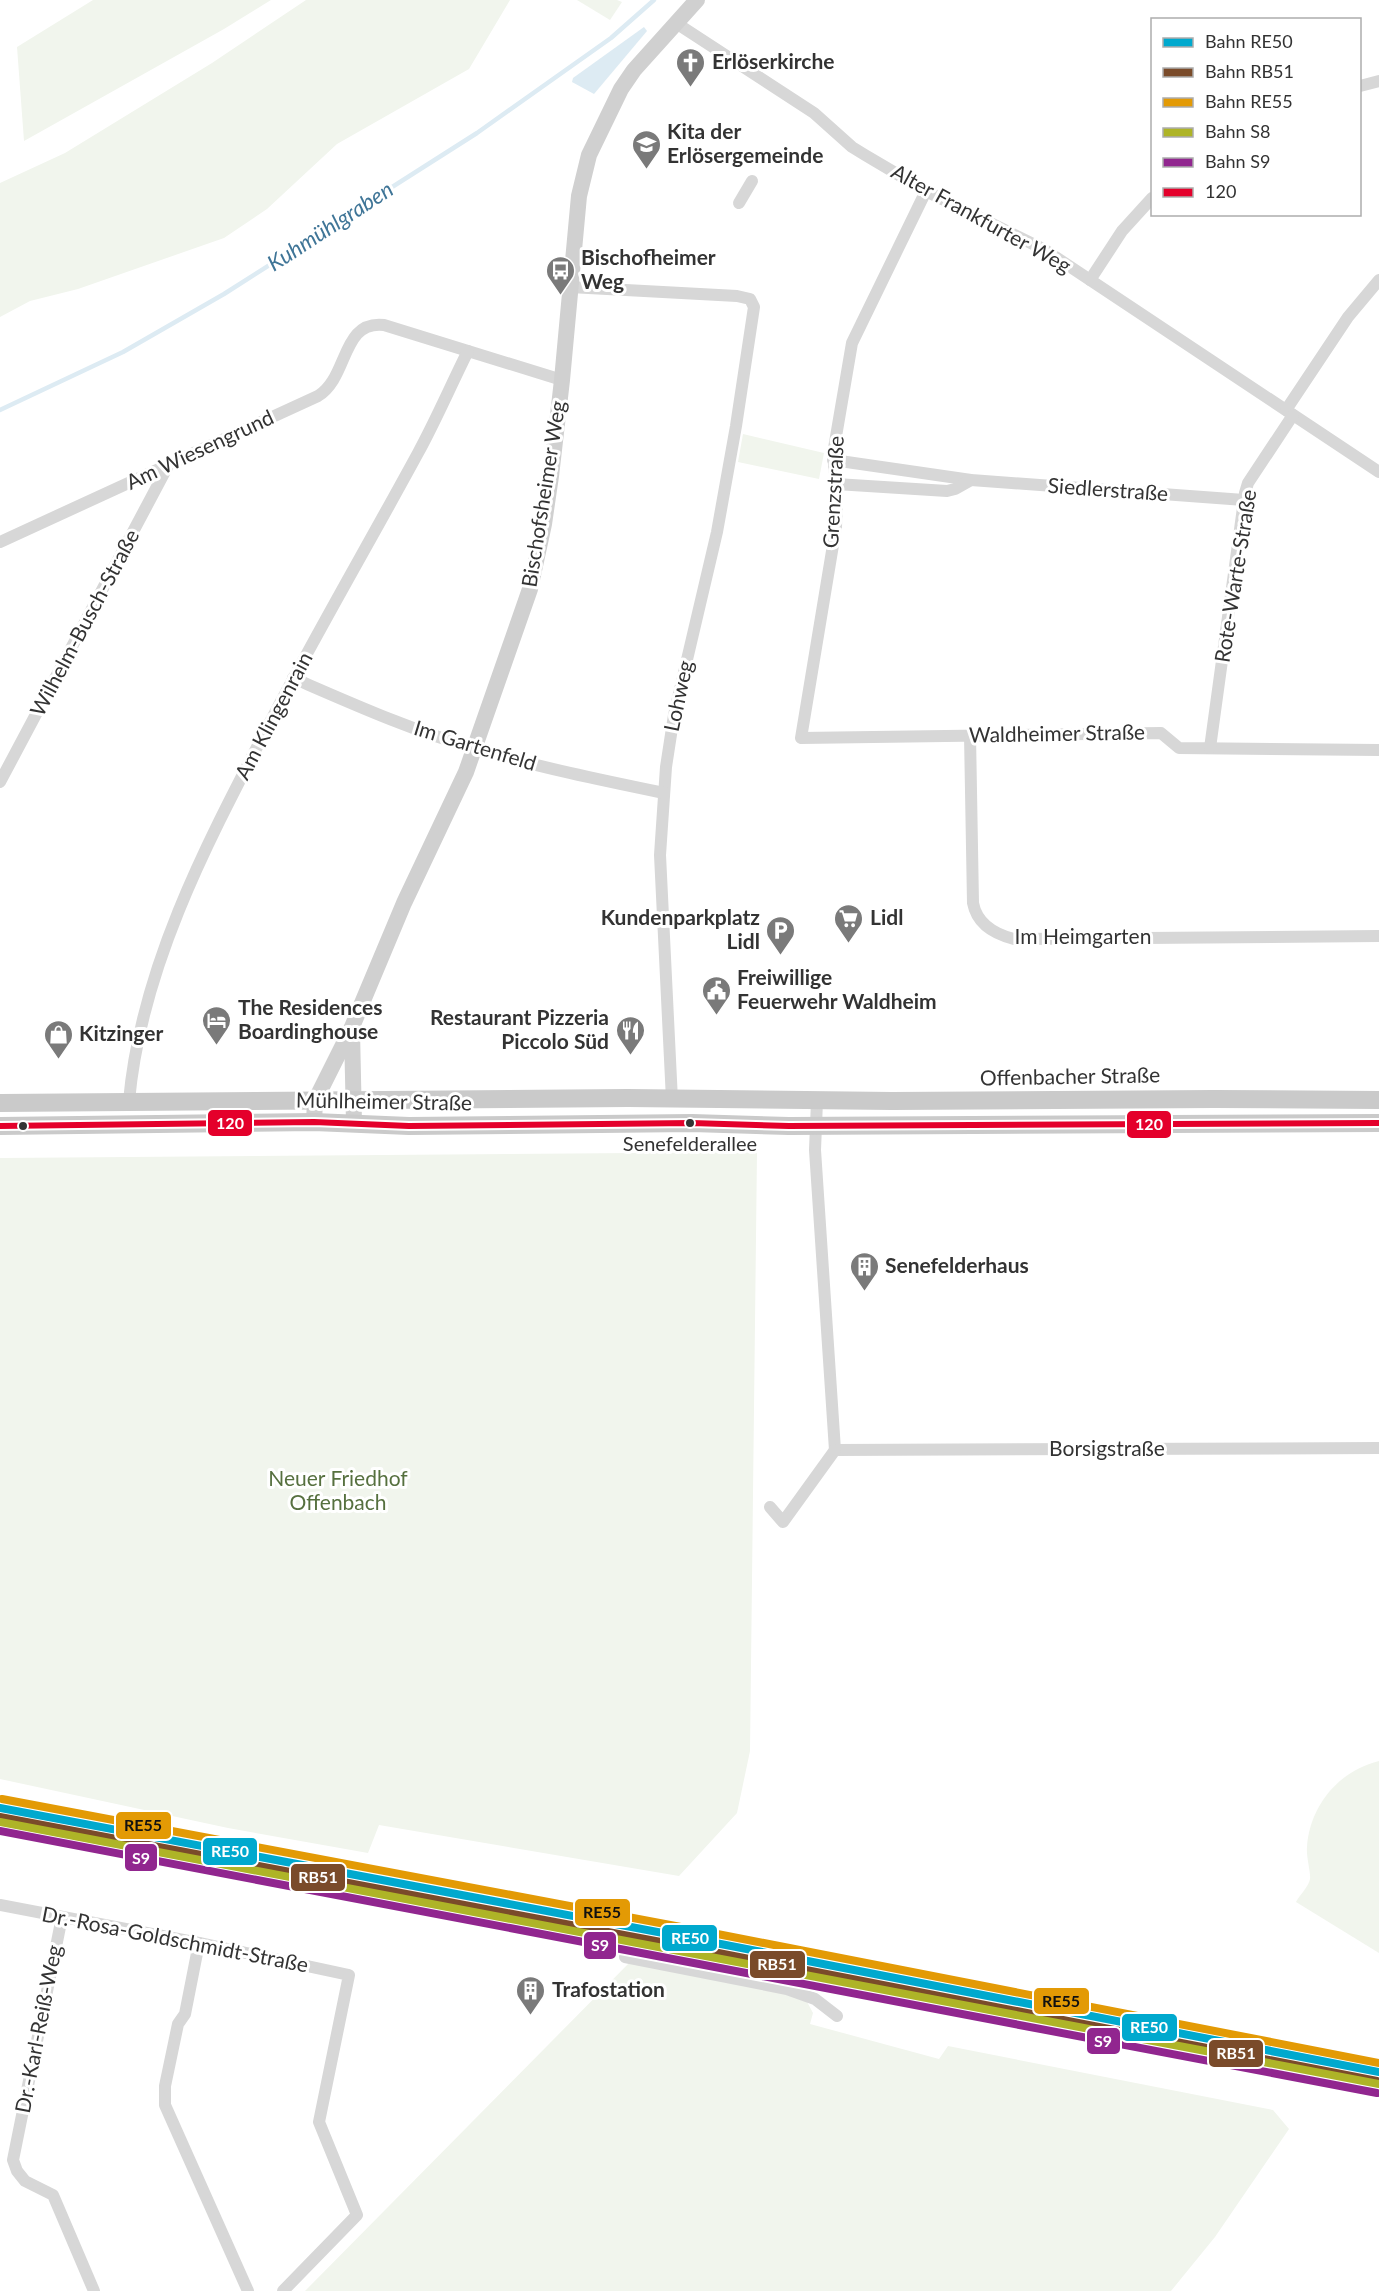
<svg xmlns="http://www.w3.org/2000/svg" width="1379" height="2291" font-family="Lato,sans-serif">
<rect width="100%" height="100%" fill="#fff"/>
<g fill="#f1f5ed">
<polygon points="93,0 271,0 224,29 24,141 17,47"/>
<polygon points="306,0 510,0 469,69 337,144 267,209 224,238 78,289 30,301 0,317 0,183 65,153 212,63"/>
<polygon points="577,0 617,0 622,2 610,20"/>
<polygon points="743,434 824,453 819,479 738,462"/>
<polygon points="757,1152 750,1751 737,1813 679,1876 379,1825 368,1853 228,1828 0,1779 0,1158"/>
<path d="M1379,1761V1953L1296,1902C1299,1896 1309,1886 1310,1879C1311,1873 1306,1856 1307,1847C1310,1805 1339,1771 1379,1761Z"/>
<polygon points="630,1962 805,1998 813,2013 810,2024 939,2059 948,2046 1273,2110 1289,2129 1215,2237 1171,2291 305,2291"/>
</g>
<polygon fill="#ddebf3" points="644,27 647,31 594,94 572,82 573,78"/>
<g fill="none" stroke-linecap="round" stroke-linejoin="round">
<polyline stroke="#ddebf3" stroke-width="4.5" points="0,410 123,352 224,294 477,133 611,38 654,0"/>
<g stroke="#d7d7d7" stroke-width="12">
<polyline points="676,23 814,113 852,147 865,155 926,191 1045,250 1379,472"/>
<polyline points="1360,86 1379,81"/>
<polyline points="926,191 852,343 833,454 837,495 836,527 801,738 1161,733 1179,748 1379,750"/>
<polyline points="739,203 752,181"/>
<polyline points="1090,280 1122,231 1152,198"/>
<polyline points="570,287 737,296 750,299 754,307 736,426 717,532 674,715 666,767 660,855 672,1100"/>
<polyline points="1286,410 1348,317 1379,280"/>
<polyline points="833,460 971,480 1244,500"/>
<polyline points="836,484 947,491 955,489 971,480"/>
<path d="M0,542L318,396C349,377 341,320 384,325L562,380"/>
<path d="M293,678C353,704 413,731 477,749C538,767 601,780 664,793"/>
<path d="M970,735L973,903C977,924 994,934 1014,939L1379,936"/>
<polyline points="1210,748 1245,493 1248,483 1293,415"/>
<polyline points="0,782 169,464"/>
<path d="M129,1101C141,968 206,845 267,728C315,636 368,545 418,453C436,420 451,385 468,351"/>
<polyline points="817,1101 815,1150 835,1450"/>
<polyline points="835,1450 1379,1448"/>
<polyline points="770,1507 783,1522 835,1450"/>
<polyline points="0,1905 199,1943 349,1975 319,2122 357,2215 283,2291"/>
<polyline points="62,1917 13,2160 17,2171 25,2181 53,2195 94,2291"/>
<polyline points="199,1943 185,2014 178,2024 165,2086 165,2105 248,2291"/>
<polyline points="625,1957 787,1989 815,1999 837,2016"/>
</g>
<g stroke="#d0d0d0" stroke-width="16">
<polyline points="352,1031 354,1123"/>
<polyline points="314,1122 315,1101 352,1027 404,903 466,772 530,589 544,524 551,476 562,380 579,196 589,155 621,89 634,70 697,0"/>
</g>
<g stroke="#cacaca" stroke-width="18">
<polyline points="0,1103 628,1098 892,1101 1214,1099 1379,1100"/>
<polyline points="0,1126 314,1122 409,1126 692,1123 789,1126 1379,1123"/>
</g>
<defs>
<polyline id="bus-1" points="0,1126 314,1122 409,1126 692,1123 789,1126 1379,1123"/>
</defs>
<use href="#bus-1" stroke="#fff" stroke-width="10"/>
<use href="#bus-1" stroke="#e4002b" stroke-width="6"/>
<defs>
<polyline id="rail-1" points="0,1808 700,1940 1379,2072"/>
<polyline id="rail-2" points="0,1817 698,1949 1377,2081"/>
<polyline id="rail-3" points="2,1799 702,1931 1379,2063"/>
<polyline id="rail-4" points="0,1822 1379,2084"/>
<polyline id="rail-5" points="0,1831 1377,2093"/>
</defs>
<use href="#rail-1" stroke="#fff" stroke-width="12"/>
<use href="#rail-2" stroke="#fff" stroke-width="12"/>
<use href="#rail-3" stroke="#fff" stroke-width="12"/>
<use href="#rail-4" stroke="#fff" stroke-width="12"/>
<use href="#rail-5" stroke="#fff" stroke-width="12"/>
<use href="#rail-1" stroke="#00a9ce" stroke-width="8"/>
<use href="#rail-2" stroke="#7a4b2a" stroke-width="8"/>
<use href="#rail-3" stroke="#e39a05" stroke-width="8"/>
<use href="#rail-4" stroke="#aeb427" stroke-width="8"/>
<use href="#rail-5" stroke="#91268f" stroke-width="8"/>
</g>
<defs>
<symbol id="church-pin" viewBox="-11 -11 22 30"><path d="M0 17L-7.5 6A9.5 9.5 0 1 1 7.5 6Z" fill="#7a7a7a" stroke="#fff"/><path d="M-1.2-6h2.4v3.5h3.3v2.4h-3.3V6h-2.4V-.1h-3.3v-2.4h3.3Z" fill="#fff"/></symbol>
<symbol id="school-pin" viewBox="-11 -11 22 30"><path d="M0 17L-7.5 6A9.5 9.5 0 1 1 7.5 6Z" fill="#7a7a7a" stroke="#fff"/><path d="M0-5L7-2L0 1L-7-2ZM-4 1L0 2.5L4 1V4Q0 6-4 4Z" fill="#fff"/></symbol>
<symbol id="bus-pin" viewBox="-11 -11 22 30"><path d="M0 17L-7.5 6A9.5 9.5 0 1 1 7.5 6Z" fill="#7a7a7a" stroke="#fff"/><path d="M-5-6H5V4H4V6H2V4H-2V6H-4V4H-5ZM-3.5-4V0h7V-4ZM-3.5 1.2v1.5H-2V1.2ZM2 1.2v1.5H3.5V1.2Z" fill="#fff"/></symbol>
<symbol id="supermarket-pin" viewBox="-11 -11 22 30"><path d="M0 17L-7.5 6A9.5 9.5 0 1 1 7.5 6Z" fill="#7a7a7a" stroke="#fff"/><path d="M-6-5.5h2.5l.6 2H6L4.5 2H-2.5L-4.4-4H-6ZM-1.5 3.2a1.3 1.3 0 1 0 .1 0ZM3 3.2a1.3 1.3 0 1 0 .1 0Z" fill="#fff"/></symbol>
<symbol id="parking-pin" viewBox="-11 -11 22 30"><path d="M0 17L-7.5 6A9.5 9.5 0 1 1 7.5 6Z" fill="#7a7a7a" stroke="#fff"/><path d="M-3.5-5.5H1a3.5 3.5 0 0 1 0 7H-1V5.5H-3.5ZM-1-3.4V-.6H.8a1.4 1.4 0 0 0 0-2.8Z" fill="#fff"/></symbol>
<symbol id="civic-pin" viewBox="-11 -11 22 30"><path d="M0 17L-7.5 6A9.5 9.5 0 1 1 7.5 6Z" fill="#7a7a7a" stroke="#fff"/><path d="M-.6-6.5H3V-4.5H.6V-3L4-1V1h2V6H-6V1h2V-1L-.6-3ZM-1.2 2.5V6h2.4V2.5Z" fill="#fff"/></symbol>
<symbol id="hotel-pin" viewBox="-11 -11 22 30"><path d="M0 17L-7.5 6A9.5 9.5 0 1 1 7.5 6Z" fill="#7a7a7a" stroke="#fff"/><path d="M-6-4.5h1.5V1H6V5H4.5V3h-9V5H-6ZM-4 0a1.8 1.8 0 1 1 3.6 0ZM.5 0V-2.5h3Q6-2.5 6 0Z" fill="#fff"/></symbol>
<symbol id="restaurant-pin" viewBox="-11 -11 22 30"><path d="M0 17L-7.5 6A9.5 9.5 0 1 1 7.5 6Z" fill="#7a7a7a" stroke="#fff"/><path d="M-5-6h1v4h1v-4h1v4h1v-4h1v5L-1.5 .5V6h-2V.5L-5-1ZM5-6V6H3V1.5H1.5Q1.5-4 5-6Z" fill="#fff"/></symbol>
<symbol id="shop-pin" viewBox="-11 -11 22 30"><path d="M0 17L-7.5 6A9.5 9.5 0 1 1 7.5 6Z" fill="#7a7a7a" stroke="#fff"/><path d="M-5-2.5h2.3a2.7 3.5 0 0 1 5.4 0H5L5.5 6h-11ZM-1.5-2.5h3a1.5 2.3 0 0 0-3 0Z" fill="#fff"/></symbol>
<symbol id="building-pin" viewBox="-11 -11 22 30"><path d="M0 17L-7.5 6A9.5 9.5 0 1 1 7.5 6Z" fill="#7a7a7a" stroke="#fff"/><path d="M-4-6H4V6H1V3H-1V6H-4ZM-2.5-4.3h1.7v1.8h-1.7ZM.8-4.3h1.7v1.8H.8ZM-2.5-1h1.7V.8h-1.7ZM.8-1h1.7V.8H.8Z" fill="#fff"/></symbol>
</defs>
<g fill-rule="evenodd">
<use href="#church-pin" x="674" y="46" width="33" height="45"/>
<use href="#school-pin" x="630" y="128" width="33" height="45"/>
<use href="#bus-pin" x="544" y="254" width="33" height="45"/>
<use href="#supermarket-pin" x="832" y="902" width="33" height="45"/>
<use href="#parking-pin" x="764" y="914" width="33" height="45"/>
<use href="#civic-pin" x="700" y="974" width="33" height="45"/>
<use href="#hotel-pin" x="200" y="1004" width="33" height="45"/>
<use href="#restaurant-pin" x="614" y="1014" width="33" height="45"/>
<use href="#shop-pin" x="42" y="1018" width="33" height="45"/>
<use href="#building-pin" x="848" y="1250" width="33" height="45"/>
<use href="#building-pin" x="514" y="1974" width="33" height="45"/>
</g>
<g fill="#333" stroke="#fff" stroke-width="2">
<circle cx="690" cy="1123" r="5"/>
<circle cx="23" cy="1126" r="5"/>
</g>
<g text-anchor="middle" stroke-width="6" stroke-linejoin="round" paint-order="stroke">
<g font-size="20" fill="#333" stroke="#fff">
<text x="690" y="1151">Senefelderallee</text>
</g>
<g font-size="21" font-weight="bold" fill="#333" stroke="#fff" text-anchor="start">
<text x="712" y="69">Erlöserkirche</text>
<text x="667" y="139">Kita der<tspan x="667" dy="24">Erlösergemeinde</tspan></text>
<text x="581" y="265">Bischofheimer<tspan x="581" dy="24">Weg</tspan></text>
<text x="760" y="925" text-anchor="end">Kundenparkplatz<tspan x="760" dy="24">Lidl</tspan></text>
<text x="870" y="925">Lidl</text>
<text x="737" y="985">Freiwillige<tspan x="737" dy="24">Feuerwehr Waldheim</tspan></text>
<text x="238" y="1015">The Residences<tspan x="238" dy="24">Boardinghouse</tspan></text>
<text x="609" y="1025" text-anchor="end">Restaurant Pizzeria<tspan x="609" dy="24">Piccolo Süd</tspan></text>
<text x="79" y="1041">Kitzinger</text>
<text x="885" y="1273">Senefelderhaus</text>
<text x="552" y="1997">Trafostation</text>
</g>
<g font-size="21" fill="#333" stroke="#fff">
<text transform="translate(981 219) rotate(29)" y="7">Alter Frankfurter Weg</text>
<text transform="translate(200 450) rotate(-25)" y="7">Am Wiesengrund</text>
<text transform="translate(1108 490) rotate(4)" y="7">Siedlerstraße</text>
<text transform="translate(834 492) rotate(-87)" y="7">Grenzstraße</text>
<text transform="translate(544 494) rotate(-81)" y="7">Bischofsheimer Weg</text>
<text transform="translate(1236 576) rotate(-81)" y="7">Rote-Warte-Straße</text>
<text transform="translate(85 623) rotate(-62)" y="7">Wilhelm-Busch-Straße</text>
<text transform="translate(679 696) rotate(-78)" y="7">Lohweg</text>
<text transform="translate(274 716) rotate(-62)" y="7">Am Klingenrain</text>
<text transform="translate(1057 734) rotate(-1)" y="7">Waldheimer Straße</text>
<text transform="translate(475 746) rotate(17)" y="7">Im Gartenfeld</text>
<text x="1083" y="944">Im Heimgarten</text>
<text transform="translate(1070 1077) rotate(-1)" y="7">Offenbacher Straße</text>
<text transform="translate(384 1102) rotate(1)" y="7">Mühlheimer Straße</text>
<text x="1107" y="1456">Borsigstraße</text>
<text transform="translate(175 1940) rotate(11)" y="7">Dr.-Rosa-Goldschmidt-Straße</text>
<text transform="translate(39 2029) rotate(-79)" y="7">Dr.-Karl-Reiß-Weg</text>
</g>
<g font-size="21" fill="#56703f" stroke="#fff">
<text x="338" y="1486">Neuer Friedhof<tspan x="338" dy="24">Offenbach</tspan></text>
</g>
<g font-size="22" font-style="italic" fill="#3f7597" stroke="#fff">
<text transform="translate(330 226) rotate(-33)" y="8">Kuhmühlgraben</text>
</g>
</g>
<g stroke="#fff" stroke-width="2">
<rect x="207" y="1109" width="46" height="28" rx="6" fill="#e4002b"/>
<rect x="1126" y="1110" width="46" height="29" rx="6" fill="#e4002b"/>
<rect x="115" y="1811" width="57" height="29" rx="6" fill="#e39a05"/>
<rect x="202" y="1837" width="56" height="29" rx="6" fill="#00a9ce"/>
<rect x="124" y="1843" width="34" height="29" rx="6" fill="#91268f"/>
<rect x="290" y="1863" width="56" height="29" rx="6" fill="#7a4b2a"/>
<rect x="574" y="1898" width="57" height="29" rx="6" fill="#e39a05"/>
<rect x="661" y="1924" width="57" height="28" rx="6" fill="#00a9ce"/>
<rect x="583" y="1931" width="34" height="29" rx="6" fill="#91268f"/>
<rect x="749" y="1950" width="57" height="29" rx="6" fill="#7a4b2a"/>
<rect x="1033" y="1987" width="57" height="28" rx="6" fill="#e39a05"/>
<rect x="1121" y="2013" width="57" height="29" rx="6" fill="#00a9ce"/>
<rect x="1086" y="2027" width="35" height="28" rx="6" fill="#91268f"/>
<rect x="1208" y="2039" width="56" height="29" rx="6" fill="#7a4b2a"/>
</g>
<g font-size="16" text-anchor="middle" font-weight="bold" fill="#fff">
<text x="230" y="1129">120</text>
<text x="1149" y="1130">120</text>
<text x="230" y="1857">RE50</text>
<text x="141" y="1864">S9</text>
<text x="318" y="1883">RB51</text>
<text x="690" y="1944">RE50</text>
<text x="600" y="1951">S9</text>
<text x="777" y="1970">RB51</text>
<text x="1149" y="2033">RE50</text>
<text x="1103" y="2047">S9</text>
<text x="1236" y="2059">RB51</text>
</g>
<g font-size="16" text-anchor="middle" font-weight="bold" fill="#111">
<text x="143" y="1831">RE55</text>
<text x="602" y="1918">RE55</text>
<text x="1061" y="2007">RE55</text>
</g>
<rect x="1151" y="18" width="210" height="198" fill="#ffffff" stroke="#adadad" stroke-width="1.5"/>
<rect x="1163" y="38" width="30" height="9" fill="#00a9ce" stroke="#adadad" stroke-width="1.5"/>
<text x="1205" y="48" font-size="18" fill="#333333">Bahn RE50</text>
<rect x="1163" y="68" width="30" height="9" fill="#7a4b2a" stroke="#adadad" stroke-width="1.5"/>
<text x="1205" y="78" font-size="18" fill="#333333">Bahn RB51</text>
<rect x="1163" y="98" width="30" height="9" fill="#e39a05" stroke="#adadad" stroke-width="1.5"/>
<text x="1205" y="108" font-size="18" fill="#333333">Bahn RE55</text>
<rect x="1163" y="128" width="30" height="9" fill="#aeb427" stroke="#adadad" stroke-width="1.5"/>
<text x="1205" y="138" font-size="18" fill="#333333">Bahn S8</text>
<rect x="1163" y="158" width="30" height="9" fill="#91268f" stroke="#adadad" stroke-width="1.5"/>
<text x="1205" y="168" font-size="18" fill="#333333">Bahn S9</text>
<rect x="1163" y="188" width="30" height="9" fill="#e4002b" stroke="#adadad" stroke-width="1.5"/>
<text x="1205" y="198" font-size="18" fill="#333333">120</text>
</svg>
